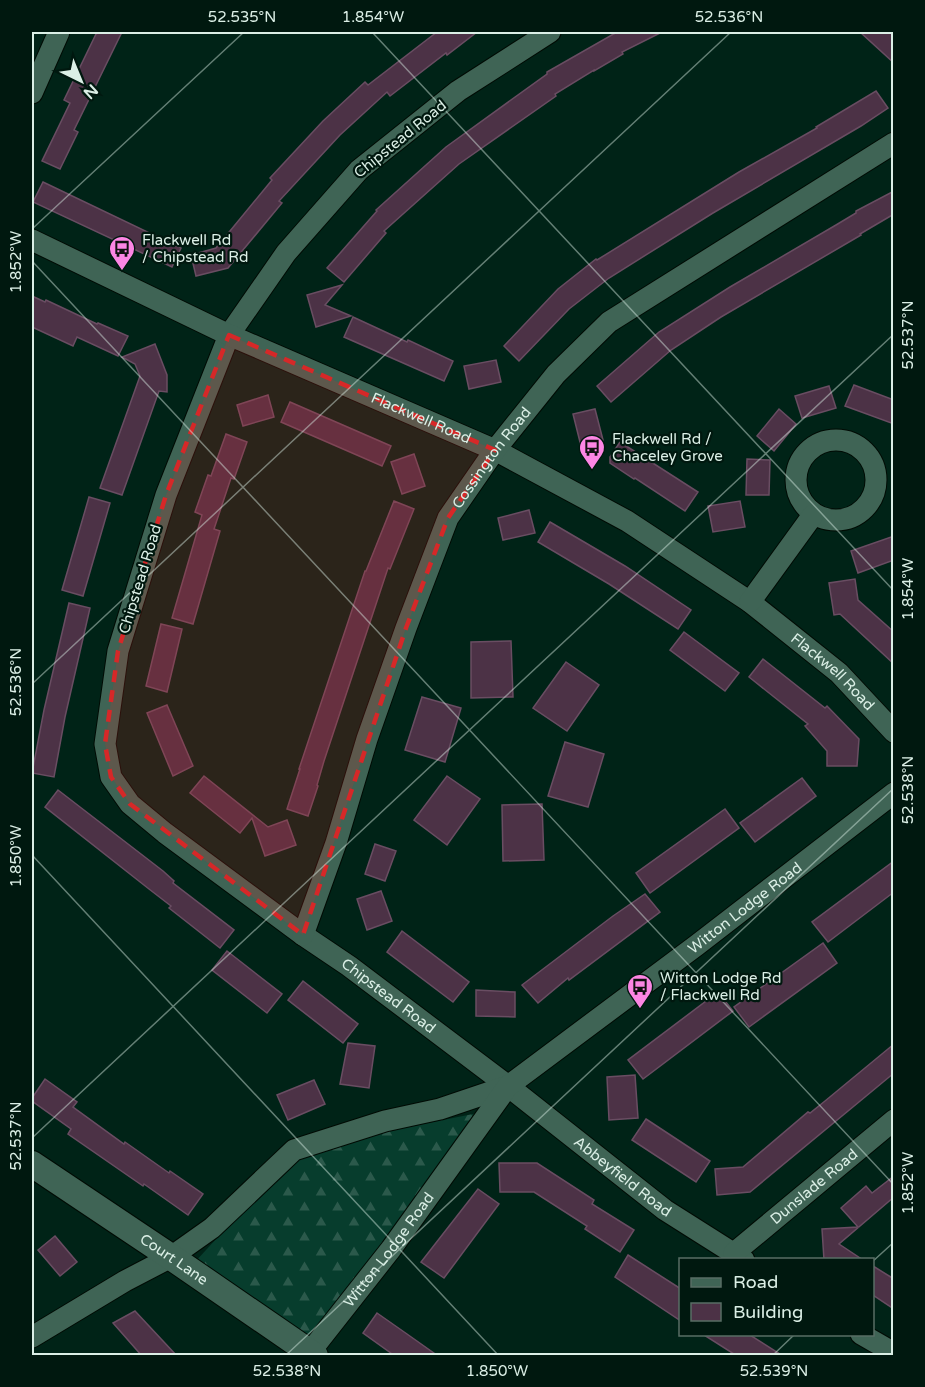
<svg xmlns="http://www.w3.org/2000/svg" width="925" height="1387" font-family="'Varela Round',sans-serif">
<defs>
<pattern id="forest-firs" width="22" height="20" patternUnits="userSpaceOnUse" patternTransform="scale(1.5)"><rect width="22" height="20" fill="#073d2d"/><path d="M5 1l3.5 6h-7zM16 11l3.5 6h-7z" fill="#2b594b"/></pattern>
</defs>
<rect width="100%" height="100%" fill="#002317"/>
<polygon fill="url(#forest-firs)" points="478,1113 307,1348 195,1262 251,1201 297,1160 388,1131"/>
<g fill="#4c3246" stroke="#694d62" stroke-width="1.5">
<polygon points="97,32 122,32 74,130 78,132 60,169 42,161 70,103 64,100"/>
<polygon points="437,32 477,32 447,55 446,53 390,96 387,92 340,135 279,201 282,203 228,268 196,276 191,255 216,248 272,180 270,178 323,121 365,82 368,85"/>
<polygon points="617,32 662,32 622,52 623,54 594,71 594,70 555,94 556,96 459,164 384,231 386,233 344,282 327,268 377,211 376,210 446,147 547,74 547,72"/>
<polygon points="860,32 894,32 894,63"/>
<polygon points="876,91 888,108 861,126 713,213 609,278 569,309 519,361 504,346 558,289 596,259 597,260 739,172 817,128 816,127"/>
<polygon points="43,182 181,248 172,267 33,202"/>
<polygon points="894,191 894,214 860,234 861,235 721,317 671,350 611,402 597,386 659,332 730,287 836,225 856,213 856,211"/>
<polygon points="342,285 325,305 351,316 316,327 307,295"/>
<polygon points="32,296 45,302 46,300 97,324 98,323 128,336 118,356 77,337 73,346 32,327"/>
<polygon points="353,317 407,342 408,340 453,361 444,381 344,337"/>
<polygon points="155,344 167,375 167,392 159,391 122,495 100,488 140,376 135,364 122,357"/>
<polygon points="496,360 501,382 469,389 464,366"/>
<polygon points="854,385 894,400 894,424 845,406"/>
<polygon points="829,386 836,408 802,418 795,396"/>
<polygon points="268,395 274,417 243,426 237,405"/>
<polygon points="290,402 391,446 382,466 281,422"/>
<polygon points="595,409 603,440 581,446 573,414"/>
<polygon points="779,409 796,424 774,451 757,436"/>
<polygon points="226,434 247,442 234,479 231,478 214,529 220,531 193,624 172,618 202,515 195,512 208,475 211,476"/>
<polygon points="620,442 698,492 685,511 635,478 634,479 610,463 610,457"/>
<polygon points="414,454 425,486 402,494 391,462"/>
<polygon points="747,459 770,460 769,495 746,495"/>
<polygon points="89,497 110,503 83,596 62,590"/>
<polygon points="394,501 414,509 390,569 388,568 324,761 317,785 318,786 308,816 287,809 300,769 299,769 365,571 366,571"/>
<polygon points="740,501 745,527 713,532 708,506"/>
<polygon points="529,510 535,533 503,540 498,518"/>
<polygon points="550,522 625,566 691,610 678,629 609,584 538,542"/>
<polygon points="894,536 894,560 858,573 851,551"/>
<polygon points="855,579 858,600 894,632 894,664 840,614 834,615 829,583"/>
<polygon points="69,603 90,608 65,717 54,777 32,773 44,710"/>
<polygon points="161,624 182,629 167,692 146,686"/>
<polygon points="684,632 739,673 725,691 670,650"/>
<polygon points="511,641 513,697 471,698 471,642"/>
<polygon points="763,659 825,708 827,706 859,739 857,766 827,766 827,751 805,726 808,724 749,677"/>
<polygon points="566,662 599,685 567,731 533,708"/>
<polygon points="422,697 461,708 445,762 405,750"/>
<polygon points="167,705 193,766 173,776 147,713"/>
<polygon points="565,742 604,754 588,807 548,796"/>
<polygon points="204,776 268,827 287,820 296,845 265,856 252,818 240,833 190,793"/>
<polygon points="447,776 480,799 447,845 414,820"/>
<polygon points="802,778 816,796 755,842 740,823"/>
<polygon points="58,790 163,871 174,881 173,883 234,930 220,948 169,908 171,906 149,889 45,807"/>
<polygon points="542,804 544,860 503,861 502,805"/>
<polygon points="725,809 739,828 650,893 636,873"/>
<polygon points="375,844 396,851 385,881 365,874"/>
<polygon points="894,861 894,892 828,942 812,922"/>
<polygon points="381,891 392,921 367,930 357,899"/>
<polygon points="645,894 660,912 569,980 568,978 538,1003 522,985 613,916"/>
<polygon points="402,931 469,982 453,1002 387,952"/>
<polygon points="823,943 837,963 749,1027 734,1007"/>
<polygon points="227,951 282,994 267,1013 212,970"/>
<polygon points="303,981 358,1024 343,1043 288,1000"/>
<polygon points="476,990 515,992 515,1017 476,1016"/>
<polygon points="718,992 733,1011 643,1079 628,1060"/>
<polygon points="348,1043 375,1046 369,1088 340,1084"/>
<polygon points="894,1044 894,1073 865,1097 750,1192 717,1195 715,1169 743,1167 808,1112 810,1113 825,1101"/>
<polygon points="635,1075 638,1118 609,1120 607,1077"/>
<polygon points="45,1079 77,1102 73,1107 124,1144 125,1142 169,1173 170,1171 203,1194 188,1215 144,1184 143,1186 68,1134 71,1129 32,1101 32,1098"/>
<polygon points="314,1080 325,1104 288,1120 277,1095"/>
<polygon points="646,1119 710,1161 696,1182 632,1140"/>
<polygon points="499,1163 537,1163 594,1200 592,1204 634,1230 620,1252 585,1229 587,1226 534,1192 500,1192"/>
<polygon points="894,1176 894,1197 839,1244 863,1260 824,1260 822,1229 858,1227 841,1208 866,1186 872,1193"/>
<polygon points="478,1189 499,1204 444,1278 421,1262"/>
<polygon points="55,1236 77,1262 60,1276 38,1250"/>
<polygon points="628,1255 681,1289 681,1321 615,1277"/>
<polygon points="873,1266 894,1279 894,1309 873,1295"/>
<polygon points="135,1311 177,1356 142,1356 113,1323"/>
<polygon points="377,1313 407,1334 438,1356 395,1356 363,1333"/>
<polygon points="704,1335 750,1335 783,1356 737,1356"/>
</g>
<g fill="none" stroke-linecap="round" stroke-linejoin="round">
<defs>
<g id="minor">
<path id="s1" d="M550,32L458,91L359,170L286,253L229,335L166,495L118,651L105,744L111,777L130,804L165,833L303,935L349,966L508,1086L665,1210L744,1260"/>
<polyline points="32,93 59,32"/>
<path id="s2" d="M32,240L229,335L495,450L627,521L750,602L839,673L894,732"/>
<circle cx="836" cy="480" r="40"/>
<polyline points="750,602 813,515"/>
<path id="s3" d="M303,935L336,843L367,739L406,628L448,518L495,450L556,374L609,322L894,143"/>
<path id="s4" d="M734,1253L894,1120"/>
<polyline points="861,1334 894,1353"/>
<polyline points="32,1337 125,1281 171,1257 212,1228 294,1150 385,1121 440,1109 508,1086"/>
<path id="s5" d="M310,1352L391,1249L508,1086L697,945L894,793"/>
</g>
<g id="tertiary">
<path id="s6" d="M32,1164L171,1257L315,1356"/>
</g>
</defs>
<use href="#minor" stroke="#000b04" stroke-width="23"/>
<use href="#tertiary" stroke="#000b04" stroke-width="28"/>
<use href="#minor" stroke="#3f6455" stroke-width="21"/>
<use href="#tertiary" stroke="#3f6455" stroke-width="26"/>
</g>
<path fill="#d62828" fill-opacity="0.2" stroke="#d62828" stroke-width="4.5" stroke-dasharray="12 8" stroke-linejoin="round" d="M229,335L495,450L448,518L406,628L303,935L130,804L111,777L105,744L118,651L166,495Z"/>
<path fill="none" stroke="#dbefe6" stroke-width="1.5" stroke-opacity="0.45" d="M372,32L894,591M32,229L244,32M32,261L894,1185M32,684L731,32M32,855L499,1356M32,1138L894,334M872,1262L894,1242M285,1356L894,788M772,1356L795,1334"/>
<defs>
<symbol id="bus-pin" viewBox="-11 -11 22 30"><path d="M0 17L-7.5 6A9.5 9.5 0 1 1 7.5 6Z" fill="#fc86e4" stroke="#00180f"/><path d="M-5-6H5V4H4V6H2V4H-2V6H-4V4H-5ZM-3.5-4V0h7V-4ZM-3.5 1.2v1.5H-2V1.2ZM2 1.2v1.5H3.5V1.2Z" fill="#111"/></symbol>
</defs>
<g fill-rule="evenodd">
<use href="#bus-pin" x="107" y="234" width="30" height="40"/>
<use href="#bus-pin" x="577" y="433" width="30" height="40"/>
<use href="#bus-pin" x="625" y="972" width="30" height="40"/>
</g>
<g text-anchor="middle" stroke-width="4.5" stroke-linejoin="round" paint-order="stroke">
<g font-size="15" fill="#dbefe6" stroke="#00180f">
<text transform="translate(400 139) rotate(-39)" y="5">Chipstead Road</text>
<text dy="5" stroke="none"><textPath href="#s2" startOffset="428">Flackwell Road</textPath></text>
<text dy="5" stroke="none"><textPath href="#s3" startOffset="516">Cossington Road</textPath></text>
<text transform="translate(140 579) rotate(-73)" y="5">Chipstead Road</text>
<text dy="5" stroke="none"><textPath href="#s2" startOffset="914">Flackwell Road</textPath></text>
<text dy="5" stroke="none"><textPath href="#s5" startOffset="628">Witton Lodge Road</textPath></text>
<text dy="5" stroke="none"><textPath href="#s1" startOffset="1264">Chipstead Road</textPath></text>
<text dy="5" stroke="none"><textPath href="#s1" startOffset="1560">Abbeyfield Road</textPath></text>
<text dy="5" stroke="none"><textPath href="#s4" startOffset="104">Dunslade Road</textPath></text>
<text dy="5" stroke="none"><textPath href="#s5" startOffset="129">Witton Lodge Road</textPath></text>
<text dy="5" stroke="none"><textPath href="#s6" startOffset="171">Court Lane</textPath></text>
</g>
<g font-size="15" fill="#dbefe6" stroke="#00180f" text-anchor="start">
<text x="142" y="245">Flackwell Rd<tspan x="142" dy="17">/ Chipstead Rd</tspan></text>
<text x="612" y="444">Flackwell Rd /<tspan x="612" dy="17">Chaceley Grove</tspan></text>
<text x="660" y="983">Witton Lodge Rd<tspan x="660" dy="17">/ Flackwell Rd</tspan></text>
</g>
</g>
<rect width="925" height="1387" fill="none" stroke="#00180f" stroke-width="66"/>
<rect x="679" y="1258" width="195" height="78" fill="#00180f" stroke="#586e65" stroke-width="1.5"/>
<rect x="691" y="1278" width="30" height="9" fill="#3f6455" stroke="#586e65" stroke-width="1.5"/>
<text x="733" y="1288" font-size="18" fill="#dbefe6">Road</text>
<rect x="691" y="1303" width="30" height="18" fill="#4c3246" stroke="#586e65" stroke-width="1.5"/>
<text x="733" y="1318" font-size="18" fill="#dbefe6">Building</text>
<g transform="translate(81 81) rotate(137)" stroke="#00180f" stroke-width="4.5" paint-order="stroke">
<path d="M0-4.5L10 22L0 15L-10 22Z" fill="#dbefe6"/>
<text y="-9" font-size="16" font-weight="bold" text-anchor="middle" fill="#dbefe6">N</text>
</g>
<rect x="33" y="33" width="859" height="1321" fill="none" stroke="#dbefe6" stroke-width="2"/>
<g font-size="15" text-anchor="middle" fill="#dbefe6">
<text x="242" y="22">52.535°N</text>
<text x="373" y="22">1.854°W</text>
<text x="729" y="22">52.536°N</text>
<text transform="translate(16 262) rotate(-90)" y="5">1.852°W</text>
<text transform="translate(908 335) rotate(-90)" y="5">52.537°N</text>
<text transform="translate(908 589) rotate(-90)" y="5">1.854°W</text>
<text transform="translate(16 682) rotate(-90)" y="5">52.536°N</text>
<text transform="translate(908 790) rotate(-90)" y="5">52.538°N</text>
<text transform="translate(16 856) rotate(-90)" y="5">1.850°W</text>
<text transform="translate(16 1136) rotate(-90)" y="5">52.537°N</text>
<text transform="translate(908 1183) rotate(-90)" y="5">1.852°W</text>
<text x="287" y="1376">52.538°N</text>
<text x="497" y="1376">1.850°W</text>
<text x="774" y="1376">52.539°N</text>
</g>
</svg>
